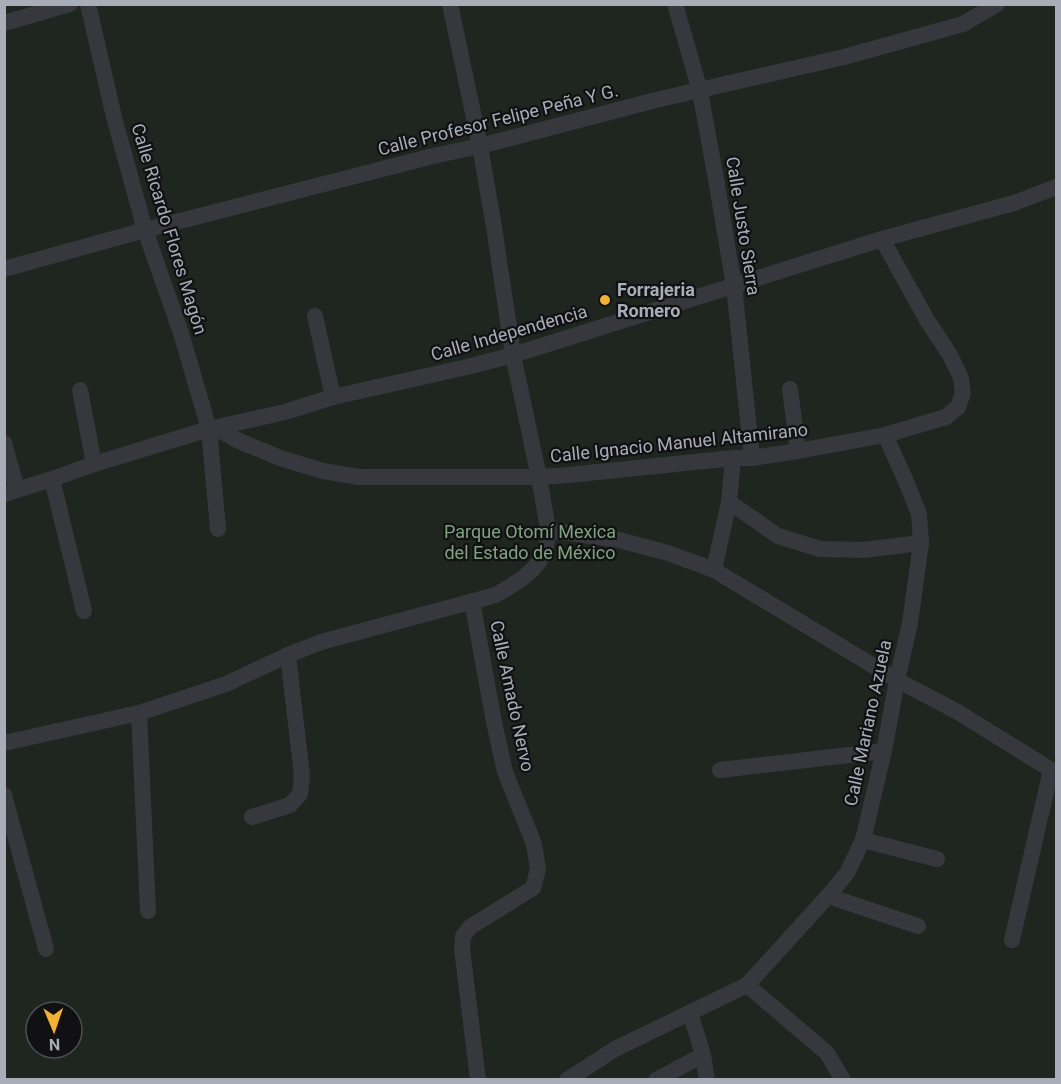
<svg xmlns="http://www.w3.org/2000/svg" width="1061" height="1084" font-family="Roboto,sans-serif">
<rect width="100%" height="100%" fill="#161618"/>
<path fill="#1e261f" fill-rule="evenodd" d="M5,5H1056V1079L5,1080ZM36,1012H72V1048H36Z"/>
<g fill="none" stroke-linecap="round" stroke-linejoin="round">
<g stroke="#37383d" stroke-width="16">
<polyline points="88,4 114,117 145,230 181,333 209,429 218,529"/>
<polyline points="675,4 700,91 716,179 734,286 752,458"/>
<polyline points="4,23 70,4"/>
<polyline points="4,269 145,230 433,156 480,146 656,100 844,57 963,24 997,4"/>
<polyline points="315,316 333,397"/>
<polyline points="790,389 798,451"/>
<polyline points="80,390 94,464"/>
<polyline points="216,428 237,440 280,458 323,471 359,477 539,477 569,475 733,458 752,458 798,451 885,435 946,417 958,407 963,393 961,378 950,355 927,320 882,239"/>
<polyline points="4,443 17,490"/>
<polyline points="52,479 84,611"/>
<polyline points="4,494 52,479 94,464 209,429 285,412 333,397 467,367 513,355 882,239 1014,203 1056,187"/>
<polyline points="729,502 778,536 820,549 863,550 921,543"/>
<polyline points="548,530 619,540 668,553 714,570 897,680 956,711 1056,773"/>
<polyline points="714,570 729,502 733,458"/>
<polyline points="472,601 494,722 505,772 534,844 538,869 533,888 470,927 463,936 462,949 478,1080"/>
<polyline points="139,713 148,911"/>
<path d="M4,743L139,713L226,684L288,655L321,642L496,595C526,577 552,563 547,523L539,477L513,355L494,227L480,146L450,4"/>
<polyline points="720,770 884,751"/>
<polyline points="4,795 46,949"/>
<polyline points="252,817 290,805 300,794 302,776 288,655"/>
<polyline points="863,840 937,859"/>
<polyline points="828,896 918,926"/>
<polyline points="1012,940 1051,770"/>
<polyline points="747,985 827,1053 843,1080"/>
<polyline points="690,1012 703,1055 707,1080"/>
<polyline points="567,1080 615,1049 747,985 828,896 847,873 863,840 884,751 897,680 910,623 921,543 919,514 905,479 885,435"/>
<polyline points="656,1080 703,1055"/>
</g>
</g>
<circle fill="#f2b134" stroke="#111113" stroke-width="2" cx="605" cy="300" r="6"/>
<g text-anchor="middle" stroke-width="4.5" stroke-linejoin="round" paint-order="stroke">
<g font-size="18" fill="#a8adb8" stroke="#111113">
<text transform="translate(498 120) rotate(-14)" y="6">Calle Profesor Felipe Peña Y G.</text>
<text transform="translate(743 226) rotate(81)" y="6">Calle Justo Sierra</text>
<text transform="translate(169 229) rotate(73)" y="6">Calle Ricardo Flores Magón</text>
<text transform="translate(509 333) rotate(-16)" y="6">Calle Independencia</text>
<text transform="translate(679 443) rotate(-6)" y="6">Calle Ignacio Manuel Altamirano</text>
<text transform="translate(512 696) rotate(78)" y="6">Calle Amado Nervo</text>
<text transform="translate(868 723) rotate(-78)" y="6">Calle Mariano Azuela</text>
</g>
<g font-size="18" font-weight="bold" fill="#a8adb8" stroke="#111113" text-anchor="start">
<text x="617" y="296">Forrajeria<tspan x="617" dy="21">Romero</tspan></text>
</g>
<g font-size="18" fill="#7fa381" stroke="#111113">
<text x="530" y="538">Parque Otomí Mexica<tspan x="530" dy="21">del Estado de México</tspan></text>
</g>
</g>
<rect width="1061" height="1084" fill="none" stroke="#a8adb8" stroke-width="12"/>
<g transform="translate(54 1030) rotate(178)"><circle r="28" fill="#111113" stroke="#4d4f55" stroke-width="1.5"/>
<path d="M0-4.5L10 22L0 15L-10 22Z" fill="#f2b134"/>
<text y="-9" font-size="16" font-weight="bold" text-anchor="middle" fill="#a8adb8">N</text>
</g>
</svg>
